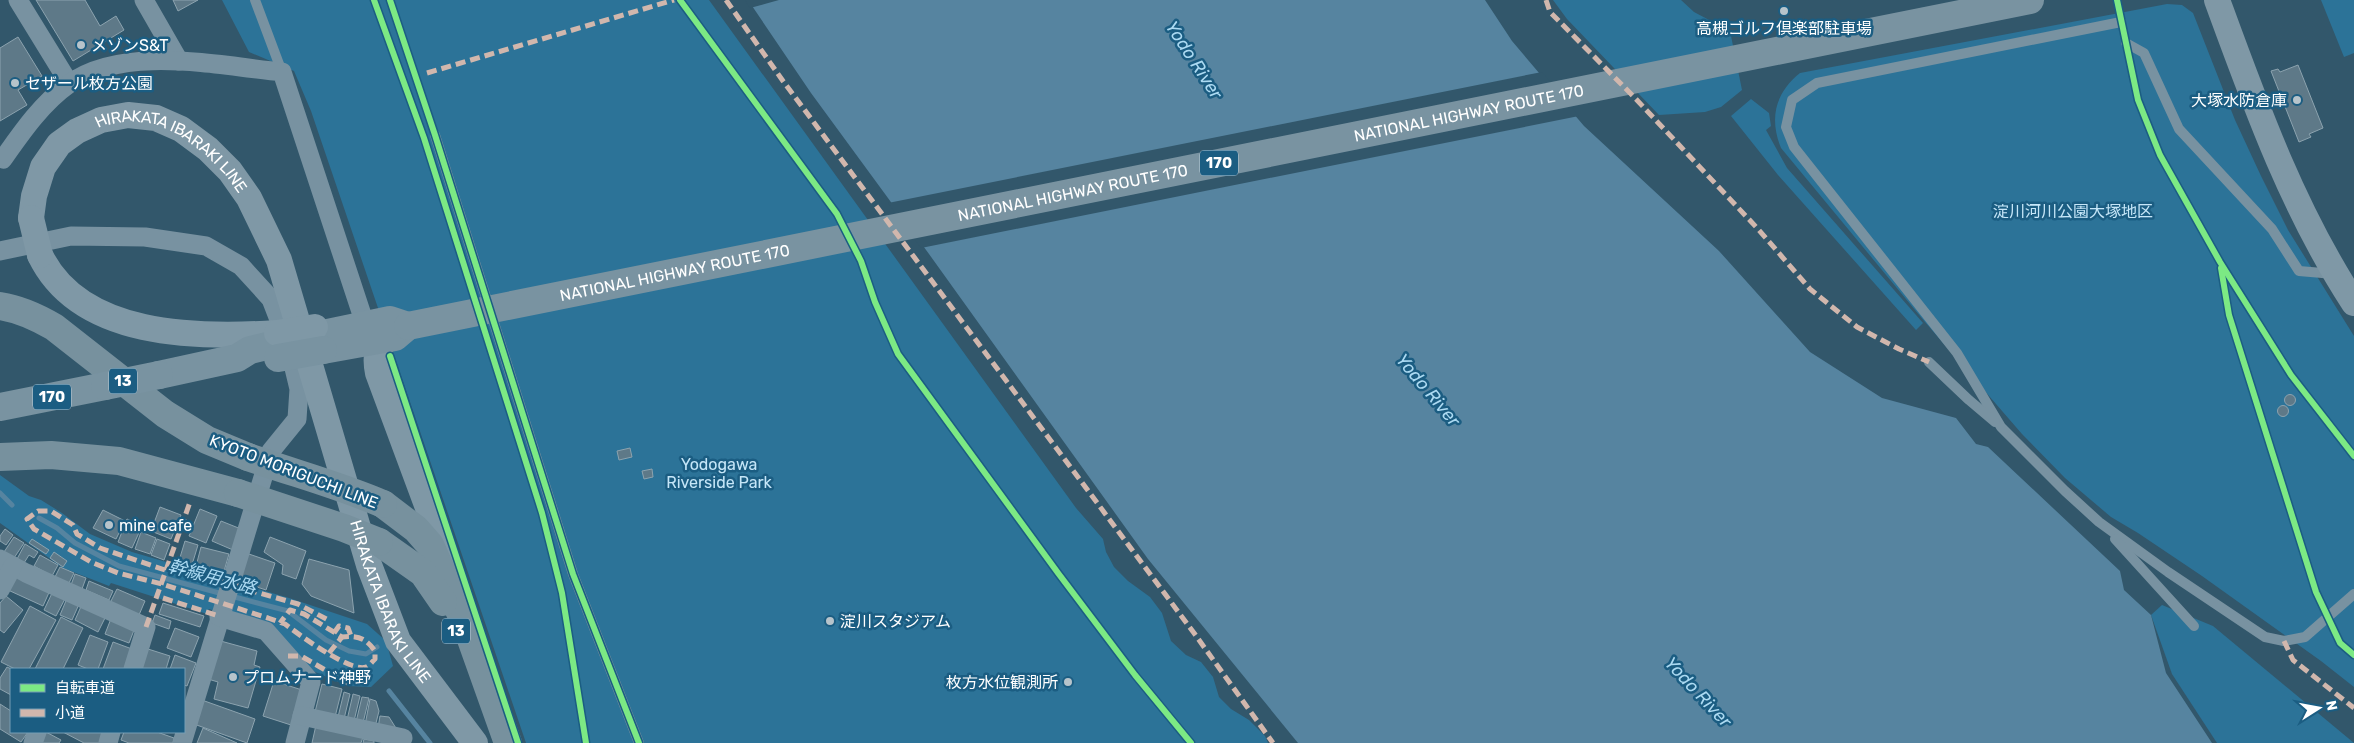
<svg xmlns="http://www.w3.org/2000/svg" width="2354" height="743" font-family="Rubik,'Noto Sans JP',sans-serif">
<rect width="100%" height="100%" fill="#32576b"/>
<g fill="#2c7398">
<polygon points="222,0 709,0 1076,508 1103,539 1106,552 1114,567 1128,581 1150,597 1162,613 1171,641 1186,655 1201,662 1213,677 1219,697 1231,709 1249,720 1265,736 1268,743 526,743 311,111 294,71 249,52"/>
<polygon points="1553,0 1681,0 1694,12 1730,31 1742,90 1721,107 1705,112 1659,115 1567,19"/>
<polygon points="2321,0 2354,0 2354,53 2344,57"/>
<path d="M2167,4L2182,5L2193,13L2235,120L2261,176L2288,230L2354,336V687L2321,661L2202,576L2138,533L2111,517L2065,478L2022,434L1925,322L1781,148C1769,119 1775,93 1800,73Z"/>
<polygon points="1751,99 1769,113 1771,126 1766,130 1787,168 1923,323 1916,330 1778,175 1731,116"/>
<polygon points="0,475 29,496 41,500 62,513 90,534 132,552 289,598 367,624 386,641 393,666 371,687 348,686 315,672 283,645 228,615 209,609 207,614 111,583 109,586 63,568 0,523"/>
<polygon points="2162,605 2213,626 2354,743 2217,743 2172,674 2151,615"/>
</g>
<polygon fill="#5684a0" points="748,0 1485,0 1512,41 1584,126 1719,251 1810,352 1882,398 1956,418 1976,444 1988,447 2120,571 2124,590 2151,615 2166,673 2212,743 1298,743 1148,559 929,254 811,93"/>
<g fill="#32576b">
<polygon points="745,0 779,0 750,8"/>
<polygon points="1542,72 1579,116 921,248 888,203"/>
</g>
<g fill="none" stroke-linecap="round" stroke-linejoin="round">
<g stroke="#5684a0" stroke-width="5">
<polyline points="0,493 12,505"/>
<polyline points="39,518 57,528 75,543 119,566 223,594"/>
<polyline points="231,596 288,611 326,640 349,651 366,654 377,647"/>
<polyline points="389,691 430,743"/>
</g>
</g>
<g fill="#5e7988" stroke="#8ca3af">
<polygon points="36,0 85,0 100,26 116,16 124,30 73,61"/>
<polygon points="173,0 198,0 178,11"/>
<polygon points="18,37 42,76 18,90 27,105 0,121 0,48"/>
<polygon points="2298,65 2323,128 2309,134 2311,137 2299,142 2271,71 2278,69 2280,72"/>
<circle cx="2290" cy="400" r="5.5"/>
<circle cx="2283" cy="411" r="5.5"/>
<polygon points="630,448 632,457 619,460 617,451"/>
<polygon points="652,469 653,477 644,479 642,471"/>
<polygon points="160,507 181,515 171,539 151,531"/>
<polygon points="200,509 217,516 206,543 189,536"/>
<polygon points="103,510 125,521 116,539 93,528"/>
<polygon points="127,519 142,526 132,548 118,542"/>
<polygon points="221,521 241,529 233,550 212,541"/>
<polygon points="5,529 13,535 6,545 0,541 0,536"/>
<polygon points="141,532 156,538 150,554 135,549"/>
<polygon points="14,537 24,543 14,558 4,552"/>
<polygon points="270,537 306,551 296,579 282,574 283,565 264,552"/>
<polygon points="32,539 49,550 46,554 29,543"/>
<polygon points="157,539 170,544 164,560 151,555"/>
<polygon points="185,541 198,545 191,568 178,564"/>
<polygon points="25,544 38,552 34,558 29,555 24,563 17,559"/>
<polygon points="201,547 229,554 222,578 195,570"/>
<polygon points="54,552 67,561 63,567 50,558"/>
<polygon points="246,553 275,563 266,590 236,580"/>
<polygon points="40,555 58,565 52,576 34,566"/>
<polygon points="309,559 349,570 354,613 311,596 302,584"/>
<polygon points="60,567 74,573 69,583 55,577"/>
<polygon points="17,572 51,588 43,606 8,590"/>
<polygon points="75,574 86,578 82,589 71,585"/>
<polygon points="89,581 113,591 109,600 86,590"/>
<polygon points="54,589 67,595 56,616 44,610"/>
<polygon points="117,589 145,601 139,615 110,603"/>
<polygon points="6,596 23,610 4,633 0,630 0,603"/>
<polygon points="68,596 80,602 72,620 60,615"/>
<polygon points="83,602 107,614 98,632 75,620"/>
<polygon points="163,603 204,616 200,627 159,614"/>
<polygon points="30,606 56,620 29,669 15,669 1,662"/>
<polygon points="155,615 171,621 169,629 152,623"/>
<polygon points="112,616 136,625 129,643 105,634"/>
<polygon points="61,617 83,628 63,669 35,669"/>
<polygon points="175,628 199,637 191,657 167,648"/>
<polygon points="90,635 108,642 98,669 88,669 78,665"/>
<polygon points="217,640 257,651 254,665 260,667 248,708 214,699 218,682 208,679"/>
<polygon points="113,642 132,649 125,669 103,669"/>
<polygon points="148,649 170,656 166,669 141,669"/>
<polygon points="175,655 196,663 187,686 184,685 184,669 170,669"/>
<polygon points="7,667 11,669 11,695 0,689 0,678"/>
<polygon points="274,681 302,690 291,725 263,716"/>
<polygon points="322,684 342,689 335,717 315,712"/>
<polygon points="344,692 350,694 344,719 338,717"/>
<polygon points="353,694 360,696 354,721 347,720"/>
<polygon points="362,697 369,698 363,723 356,722"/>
<polygon points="199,699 255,719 247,743 191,723"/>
<polygon points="370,699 376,701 379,711 375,727 365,725"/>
<polygon points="0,704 11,711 11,732 28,732 21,742 0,729"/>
<polygon points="380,716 389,717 399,733 378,728"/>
<polygon points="316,725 363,737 361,743 312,743"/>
<polygon points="203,728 237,743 197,743"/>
<polygon points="46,732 61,740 59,743 39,743"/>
<polygon points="63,732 111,732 105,743 84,743"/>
<polygon points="124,732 157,732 174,738 173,743 129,743 121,740"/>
<polygon points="364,739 374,741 374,743 363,743"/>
</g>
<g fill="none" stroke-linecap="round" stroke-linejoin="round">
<g stroke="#7892a1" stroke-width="10">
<polyline points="255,0 282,72"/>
<polyline points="2121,22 1817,83 1792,100 1786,127 1794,147 1957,353 2001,427 2065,491 2099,522 2168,572 2265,637 2284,641 2305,637 2354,594"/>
<polyline points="2126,43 2144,53 2179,129 2272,229 2299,271 2334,274"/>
<polyline points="435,135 573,574 639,743"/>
<polyline points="1929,362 1969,400 1995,422"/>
<polyline points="2115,539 2194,626"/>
</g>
<g stroke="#7892a1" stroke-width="19">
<polyline points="18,0 69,83"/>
<polyline points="144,0 179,61"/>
<path d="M0,158L3,159C22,132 42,103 69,84C123,44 220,66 282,72L365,324"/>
<polyline points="0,251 71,236 145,237 206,246 241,266 271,299 288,343 299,389 297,419 271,451 182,743"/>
<polyline points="0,559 26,573 146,627 133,669"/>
<polyline points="0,590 13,566"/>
<polyline points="219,617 266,631 311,682 295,743"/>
<polyline points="302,716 403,738"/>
<polyline points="33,743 37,732"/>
<polyline points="108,743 111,732"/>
</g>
<g stroke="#7f98a6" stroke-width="26">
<path d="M2217,0C2255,104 2293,210 2354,303"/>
<path id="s1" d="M31,218L34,196L43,167L59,144L77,131L101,120L128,115L156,118L181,129L208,149L230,171L249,198L279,260L369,565L398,641L475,743"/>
<path d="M40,255C80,338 197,338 277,333"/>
<path d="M386,339C376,351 375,358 378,373L450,567"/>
</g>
<g stroke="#77919e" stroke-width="28">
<path d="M0,306C20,309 37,317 54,327L165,414L207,440L248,457"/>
<polyline points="0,457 51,455 119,461 238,493"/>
<polyline points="383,504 416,529 430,545 467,628 508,743"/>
<polyline points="379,542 423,573 443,602"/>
</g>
<g stroke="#7993a1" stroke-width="28">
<polyline points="318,335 390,320 408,326 395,337 323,350"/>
<polyline points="159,375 237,358 250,350 275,344"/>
<polyline points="0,407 105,386"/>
</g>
<g stroke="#7f98a6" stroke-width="26">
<polyline points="31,218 40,255"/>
<polyline points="277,333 315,327"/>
</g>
<g stroke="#77919e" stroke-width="28">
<path d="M248,457C293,473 339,485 383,504"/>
<polyline points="238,493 344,528 379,542"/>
</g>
<g stroke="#7993a1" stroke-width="28">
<path id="s2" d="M408,326L2030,0"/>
<polyline points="278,358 323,350"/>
<polyline points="105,386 159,375"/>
</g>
<g stroke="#d1b7ad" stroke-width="5" stroke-dasharray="10 5" stroke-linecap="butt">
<polyline points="726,0 783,81 1194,633 1273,743"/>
<polyline points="1546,0 1550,12 1634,97 1758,229 1810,289 1857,327 1899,349 1929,362"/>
<polyline points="427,73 674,0"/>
<polyline points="175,569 298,604 330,621"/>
<path d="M165,570L100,548L77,534L73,525L51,511H38L27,519L34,529L91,562L118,573L162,584L268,618L285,624C298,634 351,673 366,667C369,666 373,661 375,659V651C366,638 357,635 342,637L304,614L290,610L280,623"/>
<polyline points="163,598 219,616"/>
<polyline points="146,627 190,502"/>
<polyline points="334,633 339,626 348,628 351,636"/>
<polyline points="2284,641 2293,660 2354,708"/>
<polyline points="329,653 342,637"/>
<polyline points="288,656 301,656 346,682 353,683 366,667"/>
</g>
<defs>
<g id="cycleway">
<polyline points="374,0 424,138 542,513 562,593 586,743"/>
<polyline points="390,0 435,135 573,574 639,743"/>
<polyline points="680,0 837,214 861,261 875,302 898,354 1058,573 1135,675 1191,743"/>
<polyline points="2117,0 2138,100 2160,155 2220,262 2291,375 2354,456"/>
<polyline points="2221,268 2229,315 2316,592 2340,643 2354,655"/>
<polyline points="390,356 518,743"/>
</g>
</defs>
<use href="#cycleway" stroke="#1b5d82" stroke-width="9"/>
<use href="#cycleway" stroke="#7ce984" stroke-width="6"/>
</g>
<g fill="#b7c4cb" stroke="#1b5d82" stroke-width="2">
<circle cx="1784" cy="11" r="5"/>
<circle cx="81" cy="45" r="5"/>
<circle cx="15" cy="83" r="5"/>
<circle cx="2297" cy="100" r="5"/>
<circle cx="109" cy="525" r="5"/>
<circle cx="830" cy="621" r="5"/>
<circle cx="233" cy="677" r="5"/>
<circle cx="1068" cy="682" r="5"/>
</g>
<g text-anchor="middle" stroke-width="5" stroke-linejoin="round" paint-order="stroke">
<g fill="#1b5d82" stroke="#bbceda" stroke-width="1">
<rect x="1200" y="150.5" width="38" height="25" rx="4"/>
<rect x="109" y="368.5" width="28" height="25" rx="4"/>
<rect x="33" y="384.5" width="38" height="25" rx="4"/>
<rect x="442" y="618.5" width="28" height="25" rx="4"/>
</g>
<g font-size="15" font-weight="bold" fill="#fff">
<text x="1219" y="168">170</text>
<text x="123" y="386">13</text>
<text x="52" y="402">170</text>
<text x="456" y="636">13</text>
</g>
<g font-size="16" fill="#fff" stroke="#1b5d82" text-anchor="start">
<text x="1784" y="34" text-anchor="middle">高槻ゴルフ倶楽部駐車場</text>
<text x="91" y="51">メゾンS&amp;T</text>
<text x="25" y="89">セザール枚方公園</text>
<text x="2287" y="106" text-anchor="end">大塚水防倉庫</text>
<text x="119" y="531">mine cafe</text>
<text x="840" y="627">淀川スタジアム</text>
<text x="243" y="683">プロムナード神野</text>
<text x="1058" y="688" text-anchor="end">枚方水位観測所</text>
</g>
<g font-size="16" fill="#fff" stroke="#1b5d82">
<text dy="6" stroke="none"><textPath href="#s2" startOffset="1082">NATIONAL HIGHWAY ROUTE 170</textPath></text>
<text dy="6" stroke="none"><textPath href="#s1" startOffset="212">HIRAKATA IBARAKI LINE</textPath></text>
<text dy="6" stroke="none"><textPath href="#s2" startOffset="678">NATIONAL HIGHWAY ROUTE 170</textPath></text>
<text dy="6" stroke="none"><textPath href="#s2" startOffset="272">NATIONAL HIGHWAY ROUTE 170</textPath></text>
<text transform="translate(294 471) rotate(21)" y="6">KYOTO MORIGUCHI LINE</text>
<text dy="6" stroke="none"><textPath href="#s1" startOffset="739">HIRAKATA IBARAKI LINE</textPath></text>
</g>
<g font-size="16" fill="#c5e6f8" stroke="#1b5d82">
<text x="2073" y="217">淀川河川公園大塚地区</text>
<text x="719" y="470">Yodogawa<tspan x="719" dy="18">Riverside Park</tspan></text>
</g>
<g font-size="18" font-style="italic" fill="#acdaf2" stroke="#1b5d82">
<text transform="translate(1194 60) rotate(57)" y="6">Yodo River</text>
<text transform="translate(1428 390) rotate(50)" y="6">Yodo River</text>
<text transform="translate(212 577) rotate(15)" y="6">幹線用水路</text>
<text transform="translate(1698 692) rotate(47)" y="6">Yodo River</text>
</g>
</g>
<rect x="10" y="668" width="175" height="65" fill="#1b5d82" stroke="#769eb4"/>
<rect x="20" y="684" width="25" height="8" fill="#7ce984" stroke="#769eb4"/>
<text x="55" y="693" font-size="15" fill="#ffffff">自転車道</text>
<rect x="20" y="709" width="25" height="8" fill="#d1b7ad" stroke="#769eb4"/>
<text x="55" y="718" font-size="15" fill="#ffffff">小道</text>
<g transform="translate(2319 708) rotate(79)" stroke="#1b5d82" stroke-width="4" paint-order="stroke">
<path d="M0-4L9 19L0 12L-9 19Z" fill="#ffffff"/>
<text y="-8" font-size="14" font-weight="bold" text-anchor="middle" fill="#ffffff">N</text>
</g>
</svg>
